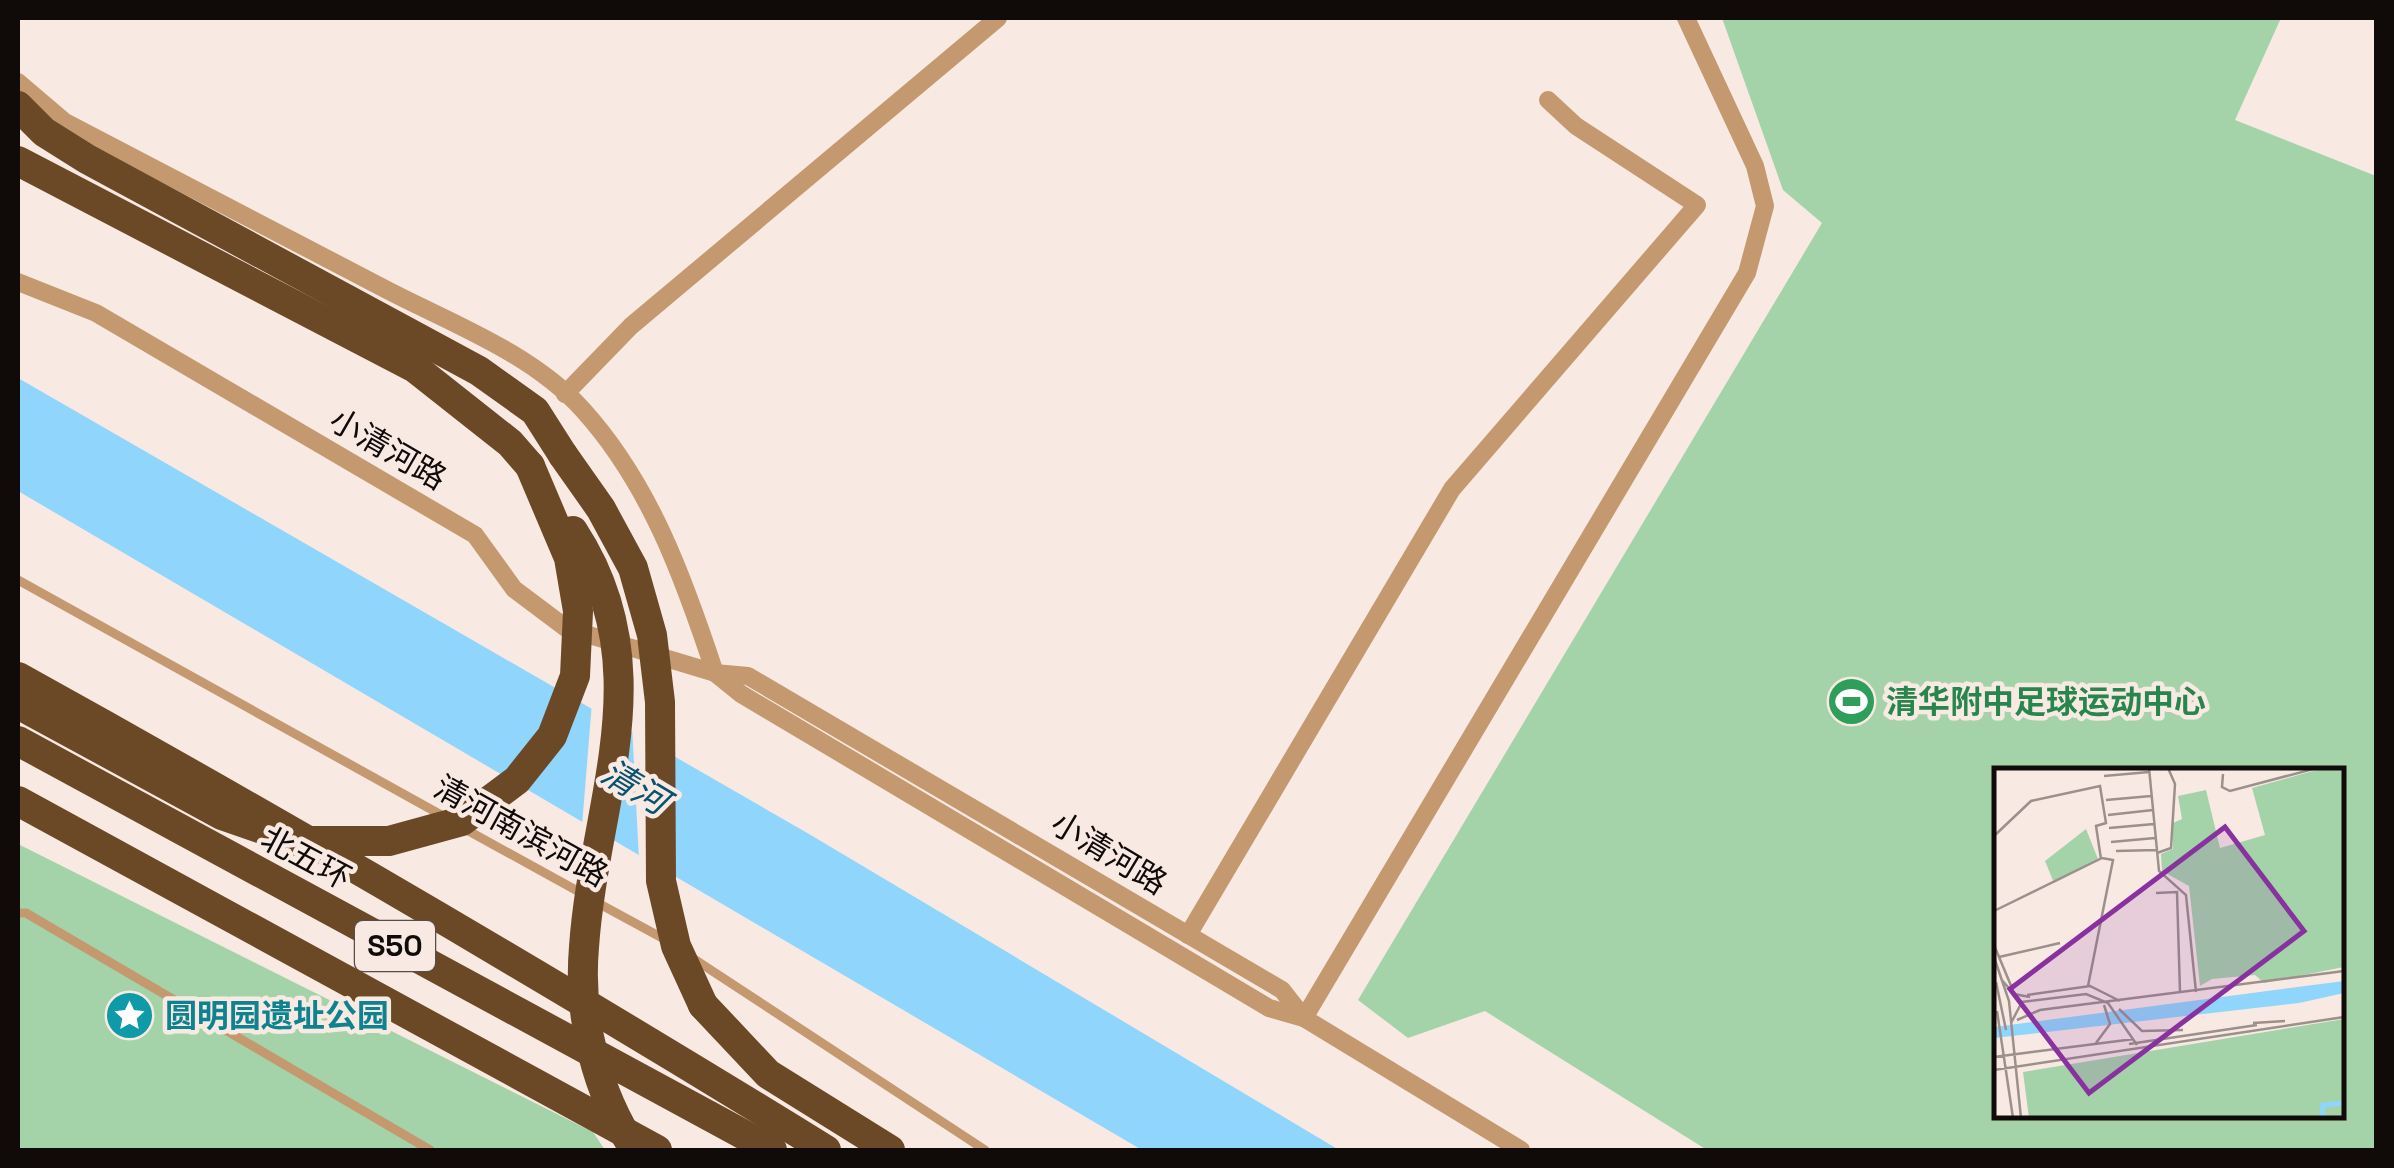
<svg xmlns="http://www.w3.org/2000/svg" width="2394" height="1168" font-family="'Space Grotesk','Noto Sans SC',sans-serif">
<rect width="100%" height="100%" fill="#f8e9e3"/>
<g fill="#a4d3a9" fill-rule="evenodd">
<path d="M1722,18H2281L2235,120L2376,176V1150H1707L1485,1011L1408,1038L1358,1000L1822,223L1783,190ZM2342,770V1116H1996V770Z"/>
<polygon points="18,844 593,1132 605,1150 18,1150"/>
</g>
<polygon fill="#90d5fb" points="18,378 809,834 1339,1150 1142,1150 18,491"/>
<g fill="#f8e9e3">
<polygon points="592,702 615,716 606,840 582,826"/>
<polygon points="632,725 657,740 662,873 639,859"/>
</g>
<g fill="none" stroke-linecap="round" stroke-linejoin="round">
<g stroke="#c49970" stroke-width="9">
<polyline points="18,580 443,816"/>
<polyline points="465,829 583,894"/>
<polyline points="596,902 666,940"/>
<polyline points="18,913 26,913 430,1150"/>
<polyline points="691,957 985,1150"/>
</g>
<g stroke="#c49970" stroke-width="18">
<path d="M18,82L65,122C173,178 281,234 389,291C453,324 533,354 583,410C650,484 684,579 715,673"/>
<polyline points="18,282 96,313 475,535 514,589 566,628 715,673 748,676 1282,990 1304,1018"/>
<polyline points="565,394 631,326 998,18"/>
<polyline points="715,673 741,694 1269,1008 1304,1018 1521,1150"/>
<polyline points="1188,935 1452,489 1697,205 1576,126 1548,100"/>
<polyline points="1304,1018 1747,273 1765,206 1755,166 1686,18"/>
</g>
<g stroke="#6b4926" stroke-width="30">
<polyline points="18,106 44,132 87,159 479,371 535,411 563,455"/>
<polyline points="18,161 415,368 510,443 530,466"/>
<path d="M18,677C291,828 560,986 826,1150"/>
<polyline points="18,741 772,1150"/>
<polyline points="18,801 657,1150"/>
<polyline points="703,1005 768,1074 890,1150"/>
</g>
<g stroke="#6b4926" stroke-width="30">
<polyline points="563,455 601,509 633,568 652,635 660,702 661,881 676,946 703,1005"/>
<path d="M573,531C663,668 594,802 584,947C578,1017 596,1092 635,1150"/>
<polyline points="18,704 222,815 297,841 389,841 462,821 517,780 552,736 575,676 578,611 569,558 530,466"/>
</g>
</g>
<defs>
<symbol id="stadium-disc" viewBox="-11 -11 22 22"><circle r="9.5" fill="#2e9e5b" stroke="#f8e9e3"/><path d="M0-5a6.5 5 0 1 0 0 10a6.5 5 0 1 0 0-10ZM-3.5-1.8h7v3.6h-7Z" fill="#fff"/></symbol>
<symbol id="sight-disc" viewBox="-11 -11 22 22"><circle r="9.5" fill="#0f9aa8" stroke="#f8e9e3"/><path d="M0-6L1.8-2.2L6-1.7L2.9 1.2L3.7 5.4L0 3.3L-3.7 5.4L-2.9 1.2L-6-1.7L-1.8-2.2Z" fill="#fff"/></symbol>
</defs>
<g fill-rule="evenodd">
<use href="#stadium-disc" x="1824" y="674" width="55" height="55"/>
<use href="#sight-disc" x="102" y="988" width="55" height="55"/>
</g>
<g text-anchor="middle" stroke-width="9" stroke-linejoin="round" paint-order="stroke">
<rect fill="#f8e9e3" stroke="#564e4a" stroke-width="2.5" x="355" y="921" width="80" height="50" rx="8"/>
<g font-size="30" font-weight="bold" fill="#100b09">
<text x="395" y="956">S50</text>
</g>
<g font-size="32" fill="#100b09" stroke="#f8e9e3">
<text transform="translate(388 449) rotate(30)" y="11">小清河路</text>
<text transform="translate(521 831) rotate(29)" y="11">清河南滨河路</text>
<text transform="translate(1109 853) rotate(31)" y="11">小清河路</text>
<text transform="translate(306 858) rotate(28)" y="11">北五环</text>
</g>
<g font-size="32" font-weight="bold" fill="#27864d" stroke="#f8e9e3" text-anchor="start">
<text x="1886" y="713">清华附中足球运动中心</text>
</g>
<g font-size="32" font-weight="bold" fill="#0d838f" stroke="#f8e9e3" text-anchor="start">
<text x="165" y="1027">圆明园遗址公园</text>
</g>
<g font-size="35" font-style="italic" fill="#065271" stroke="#f8e9e3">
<text transform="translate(635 787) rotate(31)" y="12">清河</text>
</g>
</g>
<g transform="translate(1994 768)">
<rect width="350" height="350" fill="#f8e9e3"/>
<path d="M330,0H350V199L270,215L261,207L218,211L206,218L195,118L168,103L167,86L179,81V55L188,51L184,28L212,22L226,80L271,67L258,20ZM92,61L104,91L60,115L51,93ZM350,251V350H35L29,304Z" fill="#a4d3a9"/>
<path d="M350,213V225L305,235L0,270V259Z" fill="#90d5fb"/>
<path fill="none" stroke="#90d5fb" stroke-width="5" d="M328,350L329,337L350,335"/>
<path fill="none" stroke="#9b908c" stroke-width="2.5" d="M155,0L165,103L192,127L202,224M229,6L228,19L236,23L323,0M110,8L155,4M112,32L157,28M114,47L159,42M115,60L160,56M0,68L37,33L106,18L112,55L102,58L107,91M117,74L161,70M122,83L162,82M163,85L177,80L181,16L174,0M162,125L183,124L186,224M0,143L108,90L119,92L94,218M0,177L18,220M0,189L15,233L27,350M5,189L66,175M7,211L20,226L36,229M2,214L12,262M33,227L96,218L126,233M125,241L148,263L189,262M3,243L19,350M23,252L46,242L350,203M17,255L28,234L92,226L114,235L143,277M259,255L291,253M102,275L116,256L110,237M135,276L263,257M0,289L140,271M0,302L350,249"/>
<path fill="#88329f" fill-opacity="0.15" stroke="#88329f" stroke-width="5" d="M231,59L310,163L95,325L16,221Z"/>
<rect width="350" height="350" fill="none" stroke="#100b09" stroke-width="5"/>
</g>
<rect width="2394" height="1168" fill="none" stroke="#100b09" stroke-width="40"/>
</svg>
